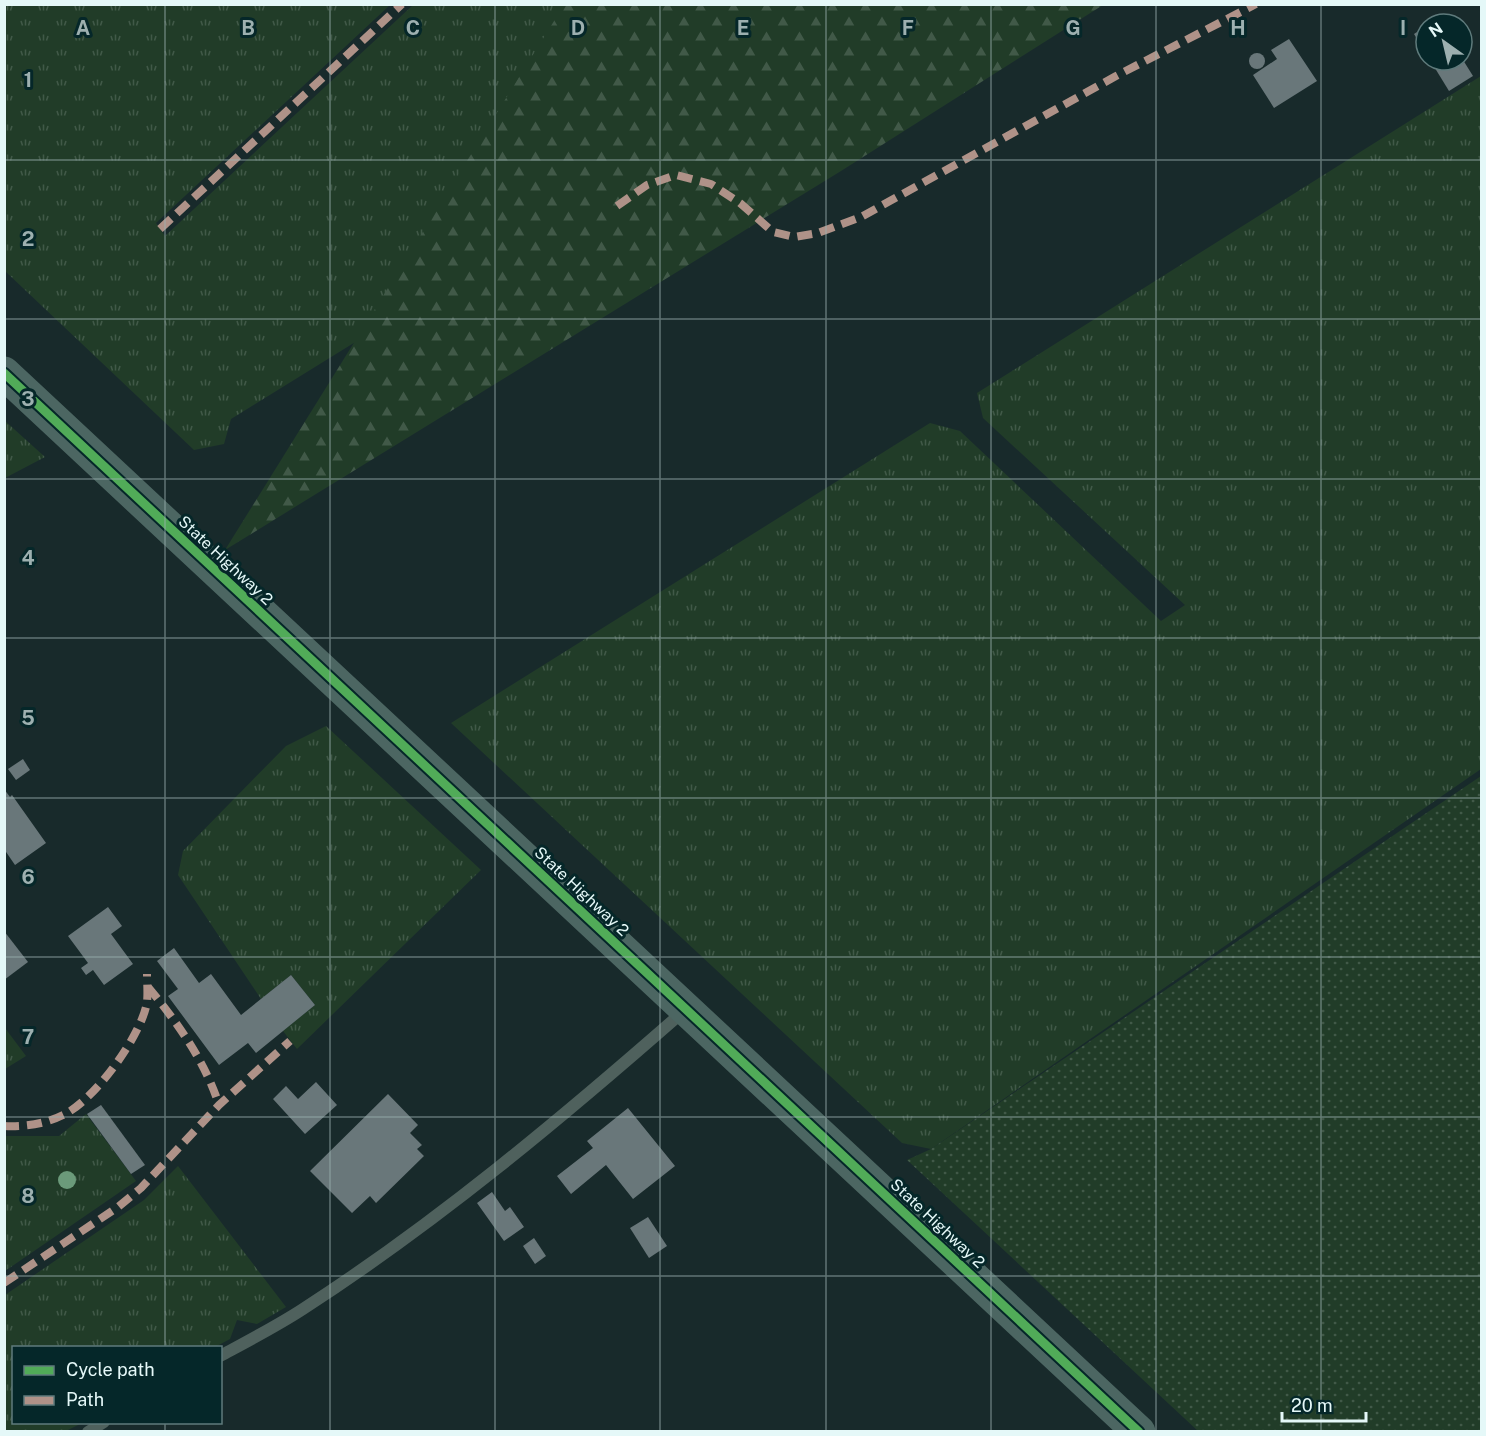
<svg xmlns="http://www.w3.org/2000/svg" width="1486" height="1436" font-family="'Public Sans',sans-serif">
<defs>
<pattern id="grass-tufts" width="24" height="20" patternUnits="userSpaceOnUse" patternTransform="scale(1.5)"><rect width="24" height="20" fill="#213c28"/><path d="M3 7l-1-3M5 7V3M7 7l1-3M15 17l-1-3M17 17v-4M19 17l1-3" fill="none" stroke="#415948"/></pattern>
<pattern id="forest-firs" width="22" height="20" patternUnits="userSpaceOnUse" patternTransform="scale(1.5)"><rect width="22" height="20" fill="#213c28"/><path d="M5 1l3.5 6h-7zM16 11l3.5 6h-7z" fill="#415948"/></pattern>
<pattern id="park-dots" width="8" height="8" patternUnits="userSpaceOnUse" patternTransform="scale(1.5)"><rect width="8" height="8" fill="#213c28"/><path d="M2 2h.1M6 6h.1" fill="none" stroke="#415948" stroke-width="1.8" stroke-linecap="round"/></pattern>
</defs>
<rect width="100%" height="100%" fill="#182a2b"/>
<g fill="url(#grass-tufts)">
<polygon points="4,5 390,5 156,223 165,236 413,5 637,5 588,198 231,419 224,444 194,450 5,271"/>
<polygon points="1481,76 1481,769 931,1149 902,1143 451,723 930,423 960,431 1161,621 1185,605 983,418 977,393"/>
<polygon points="4,420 45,457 5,478 4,478"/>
<polygon points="326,726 481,870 297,1049 283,1031 315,1005 291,975 261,999 178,875 183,851 286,746"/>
<polygon points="5,1028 26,1056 5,1069"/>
<polygon points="86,1114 136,1181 5,1271 5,1136 59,1136"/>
<polygon points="178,1166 286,1307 257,1324 237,1320 230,1339 215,1347 14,1348 14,1422 82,1423 66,1431 5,1431 5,1295 144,1200"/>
</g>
<polygon fill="url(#forest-firs)" points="564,5 1103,5 841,171 225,550"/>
<polygon fill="url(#park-dots)" points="1481,776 1481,1431 1198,1431 907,1160 931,1149"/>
<g fill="#69777a">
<polygon points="1426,26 1426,53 1414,34"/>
<polygon points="1289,39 1317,81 1274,108 1253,75 1277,59 1271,50"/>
<circle cx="1257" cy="61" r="8"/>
<polygon points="1430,60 1463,60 1473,76 1449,91"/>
<polygon points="23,759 30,770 16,780 8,769"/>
<polygon points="4,789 10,797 12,795 46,843 15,865 4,849"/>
<polygon points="108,907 122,926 111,934 133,964 104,985 93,970 86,975 81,968 88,963 68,936"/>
<polygon points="4,931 28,962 4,980"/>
<polygon points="174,948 199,983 211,974 241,1015 291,975 315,1005 256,1053 248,1043 219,1065 168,996 178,989 157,961"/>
<polygon points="316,1082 337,1105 305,1134 273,1099 286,1086 298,1099"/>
<polygon points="388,1094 418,1125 410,1133 422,1145 417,1149 424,1156 376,1203 370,1196 352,1213 310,1171"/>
<polygon points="101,1105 145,1165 131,1174 87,1114"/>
<polygon points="628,1108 675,1166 633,1199 606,1165 571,1194 557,1176 593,1148 587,1141"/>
<polygon points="492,1192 505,1211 510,1207 524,1227 504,1241 477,1203"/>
<polygon points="648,1217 667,1246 649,1258 630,1228"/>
<polygon points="534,1238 546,1256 535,1264 523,1246"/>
</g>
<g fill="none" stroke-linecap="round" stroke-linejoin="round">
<g stroke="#4f615d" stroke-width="12">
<path d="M220,1356C248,1341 277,1326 303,1309C439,1221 563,1117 685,1010"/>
<polyline points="88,1432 104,1422"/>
</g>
<polyline stroke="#4c6662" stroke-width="33" points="4,373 1139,1432"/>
<g stroke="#af9288" stroke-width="8" stroke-dasharray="15 8" stroke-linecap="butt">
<polyline points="617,206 647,185 676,175 711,184 740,203 773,232 794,237 818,233 861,217 1116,76 1256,4"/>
<polyline points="160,229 402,4"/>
<path d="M148,987C177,1022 205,1061 219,1105"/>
<path d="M4,1126C25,1127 45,1124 63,1115C94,1101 142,1035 147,1002C148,993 147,983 147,974"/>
<polyline points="4,1283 118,1207 141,1188 219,1105 290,1041"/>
</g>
<defs>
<polyline id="cycleway" points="4,373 1139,1432"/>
</defs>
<use href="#cycleway" stroke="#052729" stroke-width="13"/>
<use href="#cycleway" stroke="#51ab58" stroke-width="9"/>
</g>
<circle fill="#6b9a7a" cx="67" cy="1180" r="9"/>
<path fill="none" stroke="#9db0b0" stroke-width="1.5" stroke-opacity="0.55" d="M165,4V1348M330,4V1432M495,4V1432M660,4V1432M826,4V1432M991,4V1432M1156,4V1432M1321,4V1432M4,160H1482M4,319H1482M4,479H1482M4,638H1482M4,798H1482M4,957H1482M4,1117H1482M4,1276H1482M165,1422V1432"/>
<g text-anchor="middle" stroke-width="6" stroke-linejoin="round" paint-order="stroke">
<g font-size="16" fill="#e5f8f8" stroke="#052729">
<text transform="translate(226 560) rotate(43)" y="6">State Highway 2</text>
<text transform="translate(582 891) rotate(43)" y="6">State Highway 2</text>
<text transform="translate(938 1223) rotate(43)" y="6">State Highway 2</text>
</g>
</g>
<g font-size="20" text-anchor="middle" font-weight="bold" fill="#9db0b0" stroke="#052729" stroke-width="6" stroke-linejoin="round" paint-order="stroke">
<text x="83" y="35">A</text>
<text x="248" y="35">B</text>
<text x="413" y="35">C</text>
<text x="578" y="35">D</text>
<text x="743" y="35">E</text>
<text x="908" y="35">F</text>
<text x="1073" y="35">G</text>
<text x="1238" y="35">H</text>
<text x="1403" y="35">I</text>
<text x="28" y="87">1</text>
<text x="28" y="246">2</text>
<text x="28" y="406">3</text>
<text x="28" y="565">4</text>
<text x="28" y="725">5</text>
<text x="28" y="884">6</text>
<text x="28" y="1044">7</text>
<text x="28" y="1203">8</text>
</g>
<rect width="1486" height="1436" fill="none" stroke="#e5f8f8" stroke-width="12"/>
<rect x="12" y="1346" width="210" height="78" fill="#052729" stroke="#5f7b7c" stroke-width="1.5"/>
<rect x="24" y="1366" width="30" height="9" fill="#51ab58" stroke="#5f7b7c" stroke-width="1.5"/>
<text x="66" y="1376" font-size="18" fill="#e5f8f8">Cycle path</text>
<rect x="24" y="1396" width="30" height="9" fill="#af9288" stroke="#5f7b7c" stroke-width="1.5"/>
<text x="66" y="1406" font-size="18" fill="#e5f8f8">Path</text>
<g transform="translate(1444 42) rotate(326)"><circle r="28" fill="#052729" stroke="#5f7b7c" stroke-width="1.5"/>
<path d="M0-4.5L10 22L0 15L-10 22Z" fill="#9db0b0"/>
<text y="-9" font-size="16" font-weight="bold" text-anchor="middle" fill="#e5f8f8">N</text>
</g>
<path d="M1282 1412v9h84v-9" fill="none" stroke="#e5f8f8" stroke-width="3"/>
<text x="1291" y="1412" font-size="18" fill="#e5f8f8" stroke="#052729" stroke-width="4.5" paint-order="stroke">20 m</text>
</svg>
